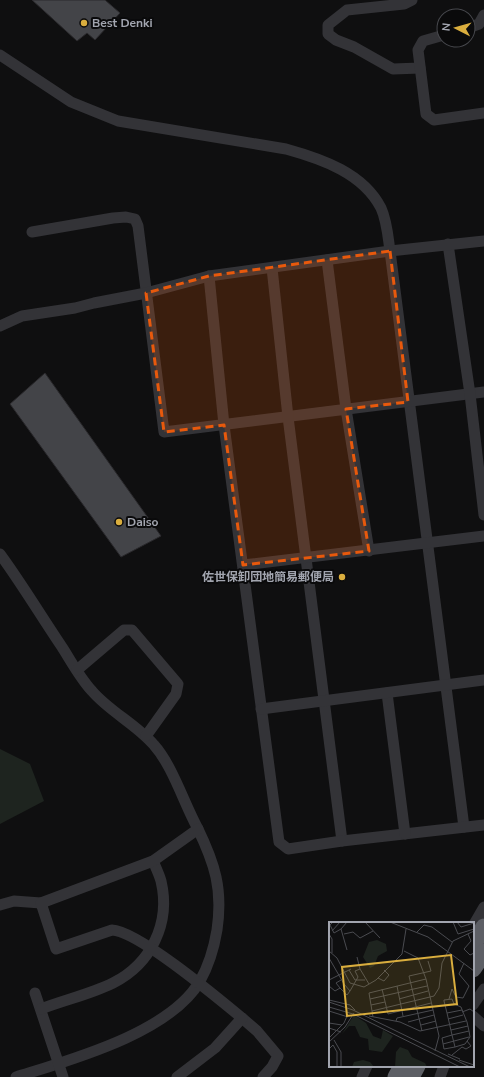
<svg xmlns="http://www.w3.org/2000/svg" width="484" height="1077" font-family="'Nunito Sans','Noto Sans JP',sans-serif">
<rect width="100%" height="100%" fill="#0f0f10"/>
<polygon fill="#1e241f" points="0,749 30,764 44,801 0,824"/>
<g fill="#434448" stroke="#2a292c">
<polygon points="32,0 105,0 120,13 95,40 87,33 77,41"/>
<polygon points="45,373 161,536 121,557 10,404"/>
</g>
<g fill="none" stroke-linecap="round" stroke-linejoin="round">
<g stroke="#333337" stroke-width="11">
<polyline points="412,0 404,4 347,10 328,25 328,34 336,40 354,47 393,69 420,68"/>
<polyline points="468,28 479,24 484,15"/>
<polyline points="444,35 423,41 418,50 426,114 434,120 484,113"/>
<path d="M0,55L71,102L118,121L286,149C322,159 363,173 381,208C387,221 388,237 390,251L464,827"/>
<polyline points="32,232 113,218 126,217 135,219 138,226 164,432 484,392"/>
<polyline points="448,244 470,394 484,515"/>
<polyline points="327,260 346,409 369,551"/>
<polyline points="272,268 288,417 342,841"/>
<polyline points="209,276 224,425 279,842 288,849 342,841 484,825"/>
<polyline points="0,326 22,316 75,308 94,303 146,293 209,276 390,251 484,241"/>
<path d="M0,554C22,584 41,616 62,647C71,661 80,678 92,691C110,712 136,724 154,745C172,765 184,803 197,827C215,864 223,889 217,930C214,948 209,965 200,981C170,1033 70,1060 16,1077"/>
<polyline points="243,565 484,536"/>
<polyline points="77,670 124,630 132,630 178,684 176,694 146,736"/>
<polyline points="387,693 405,834"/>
<polyline points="261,709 484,680"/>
<polyline points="0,905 14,901 41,903"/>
<polyline points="473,926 484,907"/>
<polyline points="35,993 63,1077"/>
<polyline points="473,1005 484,989"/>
<path d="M41,1009C64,1000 91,994 113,983C151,964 171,923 161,881C159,874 156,868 153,861"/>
<polyline points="473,1016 484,1026"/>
<polyline points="242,1018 257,1031 278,1056 272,1067 263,1077"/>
<path d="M177,1077L215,1048L242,1018C219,999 138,931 112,930L56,949L41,903L153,861L198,829"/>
<polyline points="362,1077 367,1066"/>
<polyline points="440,1077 444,1066"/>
</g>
<g stroke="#5d5f65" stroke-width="17">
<polyline points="473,945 484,927"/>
<polyline points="473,969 484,952"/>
<polyline points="396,1077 402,1066"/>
<polyline points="411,1077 417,1066"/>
</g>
</g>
<path fill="#e8590c" fill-opacity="0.2" stroke="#e8590c" stroke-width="3" stroke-dasharray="8 5" stroke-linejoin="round" d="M390,251L408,402L346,409L369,551L243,565L224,425L164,432L146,293L209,276Z"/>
<g fill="#daae3e" stroke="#0a0a0b" stroke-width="1.5">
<circle cx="84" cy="23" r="4"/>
<circle cx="119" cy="522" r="4"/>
<circle cx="342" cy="577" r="4"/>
</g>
<g text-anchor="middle" stroke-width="4" stroke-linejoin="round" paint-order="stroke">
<g font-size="12" font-weight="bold" fill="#a2a5af" stroke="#0a0a0b" text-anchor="start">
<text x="92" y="27">Best Denki</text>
<text x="127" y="526">Daiso</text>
<text x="334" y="581" text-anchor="end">佐世保卸団地簡易郵便局</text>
</g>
</g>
<g transform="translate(329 922)">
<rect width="145" height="145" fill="#0f0f10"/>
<path d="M48,18L57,22L58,29L49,34L45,44L41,46L34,35L40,20ZM25,93L37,101L44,114L52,117L54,108L64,114L53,130L40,128L39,117L31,115L26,104H20L13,112ZM71,125L79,128L83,135L96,141L98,145H66L67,130ZM34,138L41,140L45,145H23L25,140Z" fill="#1e241f"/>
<path fill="none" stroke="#4a4b50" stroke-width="1" d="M4,0L1,3L5,11L12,7M36,0L51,16M61,0L99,15L145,49M124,0L129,12L145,7M128,0L132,5L145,1M3,9L11,0M88,10L95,3L103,5L123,20M0,12L3,17V31M15,12L24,10L31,16L44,9M139,12L142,19L135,27L141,33L145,31M18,28L12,7L18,0M0,29L8,36L21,61L35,65L47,58L73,32L77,7M75,29L89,36L97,57L110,114L106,129M28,35L31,47M0,36L15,62L21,69L29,55L26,49L31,47L40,62M20,48L26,58H36M49,56L55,59L60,53L55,48M0,58L22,47M12,58L7,61L11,66L18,73L21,69M0,64L6,69L11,66M68,64L74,94M53,67L59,92L102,81M41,77L98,64M70,77L99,69M120,77L123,67L127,75L134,76L140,64L130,52L135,41M0,78L21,83L26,88M0,80L24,88L141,145M42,83L56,80M0,85L24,92L131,145M0,89L19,95M43,89L105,74L110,66L113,41L124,19L145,9M133,90L141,87L145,90M118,91L133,88M40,94L71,100L91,109L137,99M44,95L40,71L97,57M119,97L134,93M67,99L68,96L104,88M79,100L105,93M0,101L13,103M92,103L107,99M0,106L12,110M122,108L139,104M93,109L80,54L102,49L99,39M0,116L15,101L18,94M5,118L12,130V145M0,120L16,105L25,91M114,122L140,115M126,125L123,113L118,91L115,79V78L123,77L125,82L132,85L138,100L140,109L141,115L136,122L126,125L115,127L113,116L123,113L140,109M0,127L4,123L8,130V145M119,132L131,137M123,133L133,125L137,127L142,124L138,119M130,138L145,143"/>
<path fill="#daae3e" fill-opacity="0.15" stroke="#daae3e" stroke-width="2" d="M122,33L128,82L18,94L13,45Z"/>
<rect width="145" height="145" fill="none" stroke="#a2a5af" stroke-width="2"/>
</g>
<g transform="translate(456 28) rotate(276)"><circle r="19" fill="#0a0a0b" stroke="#47484d"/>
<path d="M0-3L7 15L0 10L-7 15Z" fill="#daae3e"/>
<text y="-6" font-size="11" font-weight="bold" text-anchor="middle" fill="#a2a5af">N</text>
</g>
</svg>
